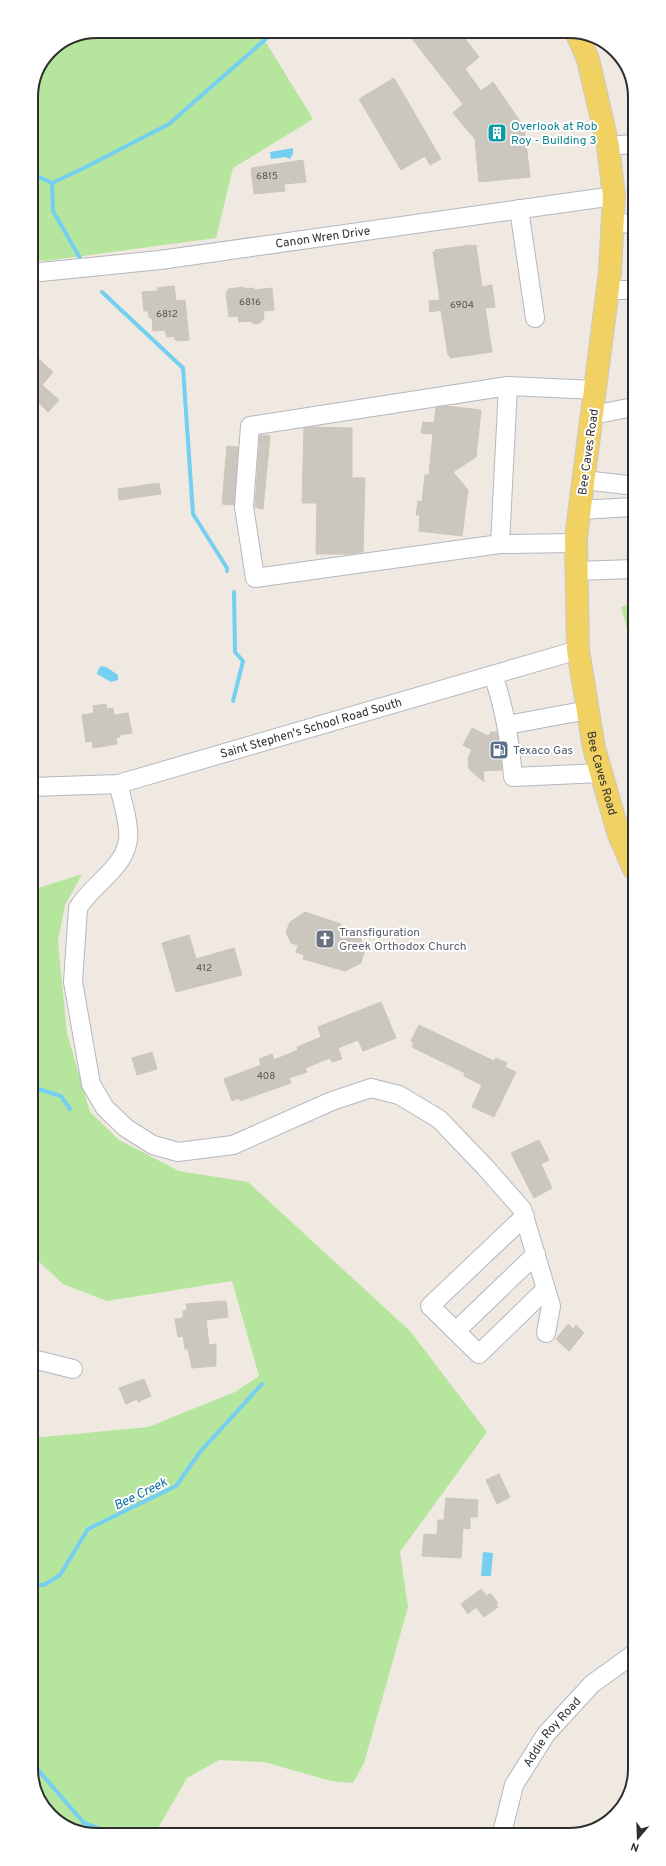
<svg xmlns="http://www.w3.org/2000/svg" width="666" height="1866" font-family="Overpass,sans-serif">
<rect width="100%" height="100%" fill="#efe9e1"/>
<g fill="#b6e59e">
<polygon points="97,31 259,31 313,119 233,168 216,238 45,261 31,259 31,93 38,78 42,77 41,71 50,50"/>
<polygon points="633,603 633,649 621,607"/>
<polygon points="32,873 35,889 82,874 65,905 58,941 67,1033 90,1112 119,1140 179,1171 248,1182 410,1331 487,1432 400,1552 408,1607 364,1763 353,1783 331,1781 264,1762 219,1760 187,1778 154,1835 92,1835 57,1821 33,1786 33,1438 148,1427 235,1392 259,1376 232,1281 107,1301 63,1284 33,1256"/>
</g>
<g fill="#75cff0">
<polygon points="293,148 293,154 290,159 285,157 271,159 270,152"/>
<polygon points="101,666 106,667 118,675 118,680 111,682 97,674 98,670"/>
<polygon points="483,1552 493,1553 491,1576 481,1576"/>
</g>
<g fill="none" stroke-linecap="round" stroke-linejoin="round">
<g stroke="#75cff0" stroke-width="4">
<polyline points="31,173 52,183 53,211 80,258"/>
<polyline points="52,183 82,169 169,124 275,31"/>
<polyline points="102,292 183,368 193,514 227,568 227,571"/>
<polyline points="233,701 243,661 235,652 234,592"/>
<polyline points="32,1087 61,1096 70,1109"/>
<polyline points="33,1585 44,1585 60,1575 88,1529 176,1486 200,1452 262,1384"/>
<polyline points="33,1764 84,1823 117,1835"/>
</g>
</g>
<g fill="#cbc7bf" stroke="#cbc5ba">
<polygon points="406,31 459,31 479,57 465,69 481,91 493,82 524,127 530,177 479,182 475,139 453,113 463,104"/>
<polygon points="394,78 441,159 430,165 425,156 401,170 359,99"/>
<polygon points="303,160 306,182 284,184 285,191 254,194 251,170 252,168"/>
<polygon points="471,245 472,246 476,245 482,287 492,285 495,307 485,308 492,352 450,358 450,355 448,355 441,310 430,312 429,301 440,300 433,252 435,252 435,250"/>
<polygon points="174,286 176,301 185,300 189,340 177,341 177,339 175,340 174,336 167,337 165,330 153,331 152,318 149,318 148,311 144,311 142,292 158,291 157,288"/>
<polygon points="244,287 244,289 254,288 254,290 272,288 274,310 263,311 264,319 260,323 254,324 250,321 239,322 238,316 229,317 226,292 228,292 228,289"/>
<polygon points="31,352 53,372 42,385 59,400 48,412 32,396"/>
<polygon points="445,406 481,410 476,457 453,472 468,490 462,536 419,531 420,515 416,515 418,501 422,502 425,475 429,475 433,434 421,433 423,422 434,423 436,408"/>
<polygon points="312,427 352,428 352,478 365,478 363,552 350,554 316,554 317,503 302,503 304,428"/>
<polygon points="260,435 270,436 263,509 255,507"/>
<polygon points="227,446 238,447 234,505 222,504"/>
<polygon points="159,483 161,494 119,500 118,489"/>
<polygon points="106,704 107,709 113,708 114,715 128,713 132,733 120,735 120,737 116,738 117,744 93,748 92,741 86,742 82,715 94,713 93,706"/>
<polygon points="472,728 488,736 491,732 497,732 502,770 483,771 484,782 469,769 468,758 472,750 463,745"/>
<polygon points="305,912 341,924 340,926 358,932 365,949 361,963 345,971 303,959 304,955 296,952 298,945 291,943 286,932 290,922"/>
<polygon points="189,935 196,959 234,948 242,975 176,992 162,943"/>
<polygon points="381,1002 396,1038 363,1051 358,1040 338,1048 342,1059 332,1062 330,1058 305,1068 307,1072 289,1078 291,1083 240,1101 239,1098 232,1101 224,1079 261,1065 259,1059 272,1054 274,1060 298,1050 297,1047 321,1037 318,1027"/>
<polygon points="419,1025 494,1061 496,1058 507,1063 505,1067 516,1072 494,1117 472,1107 482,1085 464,1076 465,1073 412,1047 414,1043 411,1041"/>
<polygon points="152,1052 157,1069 137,1075 132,1058"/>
<polygon points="539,1140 549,1160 541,1164 552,1188 534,1198 511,1153"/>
<polygon points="226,1301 228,1317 206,1320 209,1345 216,1344 216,1366 192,1368 188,1349 185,1349 183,1336 178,1337 175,1319 183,1318 183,1311 187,1310 186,1304"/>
<polygon points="568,1324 573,1329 576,1325 584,1333 569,1351 556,1339"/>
<polygon points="144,1379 151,1396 138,1402 137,1399 126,1404 119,1388"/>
<polygon points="499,1474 510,1497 497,1504 486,1480"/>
<polygon points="446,1498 478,1500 477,1517 470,1517 470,1529 463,1528 461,1558 422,1556 424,1534 437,1535 438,1520 444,1520"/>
<polygon points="481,1589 487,1596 490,1593 498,1603 496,1604 498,1607 484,1617 476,1607 468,1614 461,1604"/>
</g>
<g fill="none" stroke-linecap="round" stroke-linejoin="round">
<defs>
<g id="minor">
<polyline points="608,146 633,144"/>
<polyline points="519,209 535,318"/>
<polyline points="613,221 633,225"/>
<path id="s1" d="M31,273L160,260L614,196"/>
<polyline points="608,290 633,290"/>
<polyline points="508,386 250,426 244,507 255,578 500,544 508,386 596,390"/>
<polyline points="593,415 633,407"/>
<polyline points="584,480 627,485 633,484"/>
<polyline points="580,510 633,507"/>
<polyline points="500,544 576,543"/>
<polyline points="577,571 633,569"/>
<path d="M493,675C505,708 510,742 513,777L601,773"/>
<polyline points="507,725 588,710"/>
<path d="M118,784C122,799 127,815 128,830C132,865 93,882 78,908L73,982L91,1084L105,1108L126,1128L153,1145L178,1152L233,1145L332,1101L371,1088L399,1095L439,1119L485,1167L522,1209L551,1306L546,1333"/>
<path id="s2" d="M32,787L118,784L578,650"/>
<polyline points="525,1216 430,1306 479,1354 546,1289"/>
<polyline points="456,1331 536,1254"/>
<polyline points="33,1359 73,1369"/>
<path id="s3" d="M502,1833L514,1785L546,1734L592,1684L635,1653"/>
</g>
<g id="major">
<path id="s4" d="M576,32L588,59L608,146L614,196L610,272L576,538L578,650L594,748L619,835L634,869"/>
</g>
</defs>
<use href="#minor" stroke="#b4b7c1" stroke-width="20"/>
<use href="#major" stroke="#c9c9c9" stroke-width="24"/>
<use href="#minor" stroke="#fff" stroke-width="18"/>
<use href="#major" stroke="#f2d163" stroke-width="22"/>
</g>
<defs>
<symbol id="building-square" viewBox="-11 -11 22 22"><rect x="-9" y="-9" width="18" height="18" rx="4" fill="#0f9aa8" stroke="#fff"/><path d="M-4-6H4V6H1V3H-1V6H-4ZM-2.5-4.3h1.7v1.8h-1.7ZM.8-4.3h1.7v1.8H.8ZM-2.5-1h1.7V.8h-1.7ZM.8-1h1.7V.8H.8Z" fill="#fff"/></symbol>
<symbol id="fuel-square" viewBox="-11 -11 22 22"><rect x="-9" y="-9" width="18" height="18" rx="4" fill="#5c6f8a" stroke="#fff"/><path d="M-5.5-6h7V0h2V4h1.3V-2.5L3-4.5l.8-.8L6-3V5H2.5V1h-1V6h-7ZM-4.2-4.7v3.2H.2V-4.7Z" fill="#fff"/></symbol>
<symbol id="church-square" viewBox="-11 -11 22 22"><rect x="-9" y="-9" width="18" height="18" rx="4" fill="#6b7280" stroke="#fff"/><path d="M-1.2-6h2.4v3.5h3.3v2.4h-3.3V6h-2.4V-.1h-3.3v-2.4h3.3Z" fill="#fff"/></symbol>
</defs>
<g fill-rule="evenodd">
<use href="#building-square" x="486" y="122" width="22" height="22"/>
<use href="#fuel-square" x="488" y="739" width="22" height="22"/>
<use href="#church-square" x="314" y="928" width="22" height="22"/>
</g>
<g text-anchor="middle" stroke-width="4" stroke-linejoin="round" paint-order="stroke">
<g font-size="10" fill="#555452">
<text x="267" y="179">6815</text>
<text x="250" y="305">6816</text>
<text x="462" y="308">6904</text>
<text x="167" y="317">6812</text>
<text x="204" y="971">412</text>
<text x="266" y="1079">408</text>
</g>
<g font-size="12" fill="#0d838f" stroke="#fff" text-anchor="start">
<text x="511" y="130">Overlook at Rob<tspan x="511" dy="14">Roy - Building 3</tspan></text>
</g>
<g font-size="12" fill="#2e2e2e" stroke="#fff">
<text dy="4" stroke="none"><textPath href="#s1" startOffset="294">Canon Wren Drive</textPath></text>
<text transform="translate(588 452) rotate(-82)" y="4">Bee Caves Road</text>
<text dy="4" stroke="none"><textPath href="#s2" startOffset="287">Saint Stephen's School Road South</textPath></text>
<text dy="4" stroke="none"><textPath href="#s4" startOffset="751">Bee Caves Road</textPath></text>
<text dy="4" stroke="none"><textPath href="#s3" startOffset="115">Addie Roy Road</textPath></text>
</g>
<g font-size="12" fill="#4e5e75" stroke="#fff" text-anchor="start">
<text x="513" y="754">Texaco Gas</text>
</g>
<g font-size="12" fill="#5b616d" stroke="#fff" text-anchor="start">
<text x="339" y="936">Transfiguration<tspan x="339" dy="14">Greek Orthodox Church</tspan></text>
</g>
<g font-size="13" font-style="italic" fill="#0d6fa3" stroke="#fff">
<text transform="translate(140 1493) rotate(-26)" y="5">Bee Creek</text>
</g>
</g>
<path d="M0 0H666V1866H0ZM97 38H569A59 59 0 0 1 628 97V1769A59 59 0 0 1 569 1828H97A59 59 0 0 1 38 1769V97A59 59 0 0 1 97 38Z" fill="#fff" fill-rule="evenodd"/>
<path fill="none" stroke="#2e2e2e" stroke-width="2" d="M97 38H569A59 59 0 0 1 628 97V1769A59 59 0 0 1 569 1828H97A59 59 0 0 1 38 1769V97A59 59 0 0 1 97 38Z"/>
<g transform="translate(638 1838) rotate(199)" stroke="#ffffff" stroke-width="3" paint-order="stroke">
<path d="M0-3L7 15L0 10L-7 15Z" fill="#2e2e2e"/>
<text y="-6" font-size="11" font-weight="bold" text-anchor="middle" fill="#2e2e2e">N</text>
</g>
</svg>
